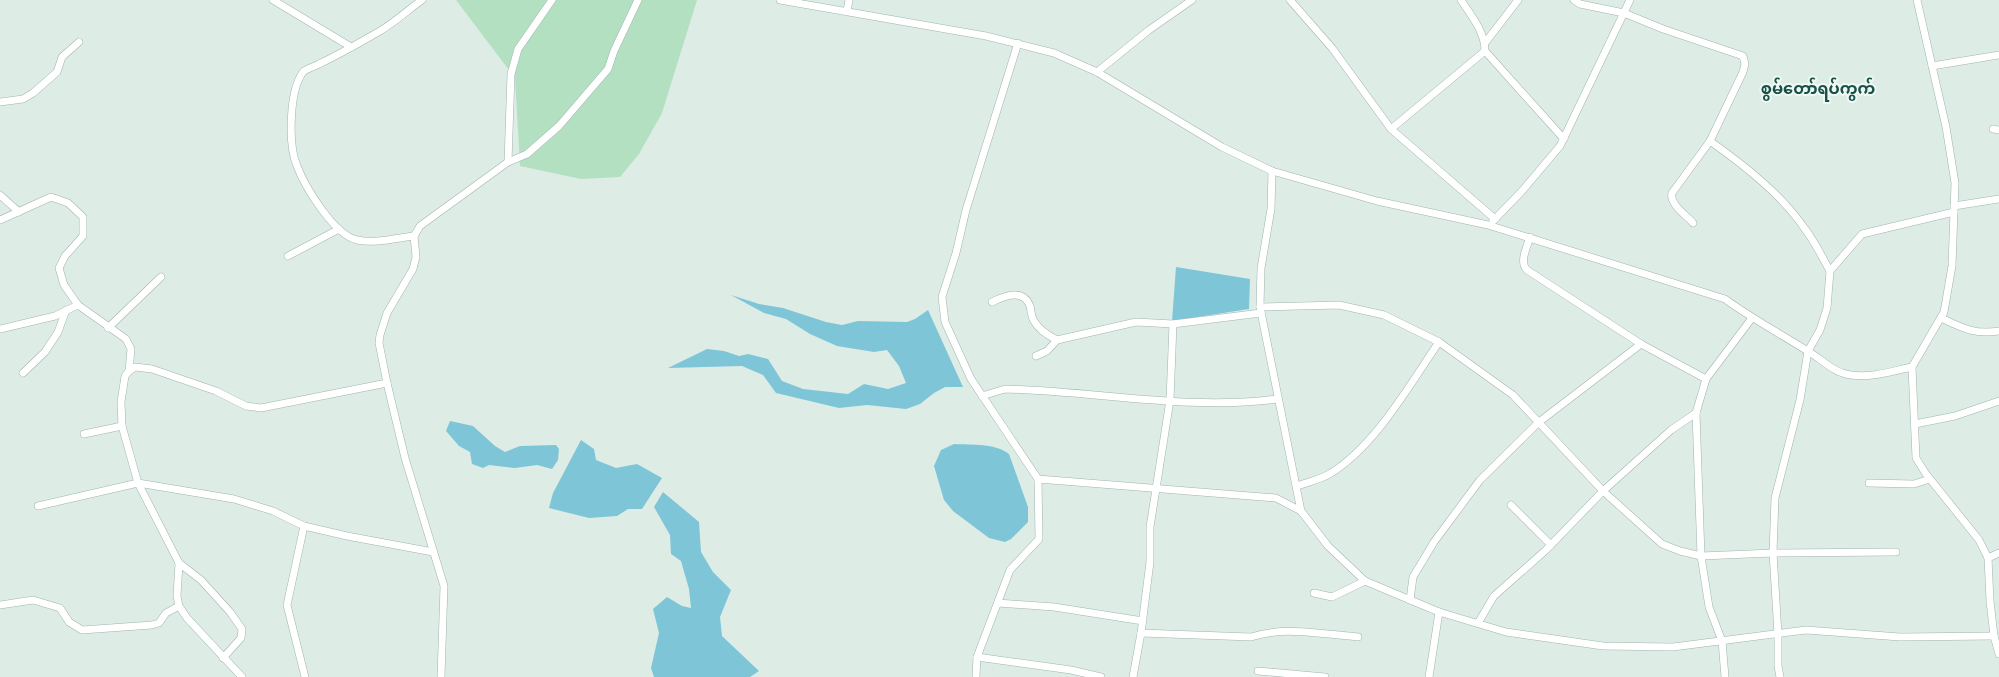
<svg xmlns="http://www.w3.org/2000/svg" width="1999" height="677" font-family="'DM Sans','Noto Sans Myanmar',sans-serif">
<rect width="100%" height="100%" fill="#deece6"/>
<polygon fill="#b4e0c2" points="456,0 697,0 662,113 639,154 620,177 581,179 520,166 515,78"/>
<g fill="#7fc5d8">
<polygon points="1176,267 1250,279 1249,309 1172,321"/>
<polygon points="731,295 759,304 783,308 826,322 842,325 858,321 907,322 915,319 928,310 963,387 945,387 934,393 920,404 906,409 867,405 839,408 776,393 763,375 742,366 668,368 707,349 724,351 739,356 748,354 768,359 782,381 803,389 848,394 864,384 888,389 906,383 899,366 887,350 874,352 837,346 810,334 786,319 764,313"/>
<polygon points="450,421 473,426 495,446 505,452 520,446 556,445 559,449 558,460 552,469 537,465 515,468 489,465 483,468 472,464 470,452 459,446 446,431"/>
<polygon points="581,440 594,449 596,460 616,468 637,464 662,478 642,509 628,509 617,516 589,518 549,508 553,493"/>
<path d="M954,444C972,445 995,443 1009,454L1028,507V522L1011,539L1005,542L989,538L953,511L944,500L934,466L941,450Z"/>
<polygon points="663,492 699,522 701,552 713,572 731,590 720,617 722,636 759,671 750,677 654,677 651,668 659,633 653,609 667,597 682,606 691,608 689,589 681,561 671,554 670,535 654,507"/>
</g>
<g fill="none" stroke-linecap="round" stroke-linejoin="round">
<defs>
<g id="minor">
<polyline points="273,0 351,47"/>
<path d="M780,0L986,36L1054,53L1097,72L1222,147L1272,171L1377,201L1488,225L1725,299C1751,318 1779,333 1806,350C1822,359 1833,373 1851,375C1872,378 1892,371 1912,367"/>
<polyline points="1290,0 1332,48 1391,129 1495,219"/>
<path d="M1461,0C1471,15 1485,32 1485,51L1564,139"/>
<path d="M1574,0L1580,4L1624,13L1663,29L1743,56L1745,64L1743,72L1710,141L1672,193C1669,204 1686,215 1693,223"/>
<polyline points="1917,0 1946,127 1955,183 1952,266 1944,312 1912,367 1916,458 1926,474 1979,540 1988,558 1990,601 1994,636 1999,654"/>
<polyline points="847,11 849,0"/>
<polyline points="1485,43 1518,0"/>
<polyline points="1932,66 1999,55"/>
<polyline points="1097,72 1149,30 1192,0"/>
<polyline points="0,102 23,99 33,93 57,72 62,57 79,42"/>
<polyline points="1391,129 1485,51"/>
<polyline points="1993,129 1999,130"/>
<path d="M1710,141C1745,166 1781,194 1805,229C1815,242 1822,257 1830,271"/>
<polyline points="508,162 511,74 518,49 552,0"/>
<polyline points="1272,171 1271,209 1261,268 1260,307 1301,511"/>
<polyline points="0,195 19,212"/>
<polyline points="1954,206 1999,199"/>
<polyline points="0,220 51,197 68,203 83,217 83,236 65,256 59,268 64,285 78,305 126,339 131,349 129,371"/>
<polyline points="1493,221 1522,191 1560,146 1630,0"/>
<path d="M414,236C397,238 375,244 357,240C334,235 305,187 297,166C288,145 289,91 303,72C307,68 314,67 319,64C340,54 361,42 380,31C395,22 408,10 422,0"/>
<path d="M1530,237C1527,247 1519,262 1527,270L1641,344L1706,379"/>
<polyline points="288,256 339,229"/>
<path d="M992,302C1004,296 1023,288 1030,306C1031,310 1031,316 1034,321C1039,330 1047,335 1057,340L1136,322L1173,324L1261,313"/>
<polyline points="1260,307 1339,305 1384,315 1439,342 1513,395 1603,491 1662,544 1680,551 1701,556 1773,553 1896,552"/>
<path d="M1941,318C1962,328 1975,335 1999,331"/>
<polyline points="108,328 161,277"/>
<polyline points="0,329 55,316 78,305"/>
<polyline points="1036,356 1047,351 1057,340"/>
<polyline points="23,373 45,352 58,332 66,310"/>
<path d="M982,396L1005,389C1095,391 1187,411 1277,399"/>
<polyline points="1915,424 1955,416 1999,401"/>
<polyline points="84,434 122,426"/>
<polyline points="1038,479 1276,498 1301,511 1328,546 1365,581 1439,612 1506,632 1603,646 1673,647 1806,630 1900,637 1994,636"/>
<polyline points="1869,483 1914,484 1930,479"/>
<path d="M1297,486C1308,482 1322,479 1331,473C1376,445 1410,384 1439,342"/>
<polyline points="1511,505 1551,545"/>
<polyline points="38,506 138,483 234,499 273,511 304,526 347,536 433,552"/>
<polyline points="304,526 287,605 305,677"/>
<polyline points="1988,558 1999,553"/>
<polyline points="179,563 201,580 230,612 242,629 241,638 223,658"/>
<polyline points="1314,593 1332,597 1365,581"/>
<polyline points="1410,600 1413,577 1434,542 1480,480 1539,422 1641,344"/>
<polyline points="998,603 1054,607 1143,621"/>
<polyline points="0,605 33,600 60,608 69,622 82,630 152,625 159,623 166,613 179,606"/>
<polyline points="1478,623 1494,596 1546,550 1603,491 1671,430 1696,413"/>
<path d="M1141,633L1251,637C1285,626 1323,634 1358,637"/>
<polyline points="977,657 1071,670 1101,677"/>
<polyline points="1258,671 1325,677"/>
<polyline points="242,677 187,618 179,606 177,596 179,563 138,483 122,426 121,402 125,376 129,371 135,367 152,369 216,391 246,406 261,408 387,383"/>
<polyline points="441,677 444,586 405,458 387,383 379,343 380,335 387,313 413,269 416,257 414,236 420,226 508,162 527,154 559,126 608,69 614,51 638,0"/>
<polyline points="976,677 977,657 1010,570 1039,539 1038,479 971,379 945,322 942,297 956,253 966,210 1018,43"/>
<polyline points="1133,677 1141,633 1150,562 1150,527 1170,400 1173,324"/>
<polyline points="1429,677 1439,612"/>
<polyline points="1725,677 1722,641 1709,607 1701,556 1696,413 1706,379 1752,318"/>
<polyline points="1780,677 1778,666 1778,634 1773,553 1775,498 1800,400 1808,351 1820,330 1827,308 1830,271 1862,234 1954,212"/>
</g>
</defs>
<use href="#minor" stroke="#a0b4ae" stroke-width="8"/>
<use href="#minor" stroke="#fff" stroke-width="7"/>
</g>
<g text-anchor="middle" stroke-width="4" stroke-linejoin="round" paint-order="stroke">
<g font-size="16" font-weight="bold" fill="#175147" stroke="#eff8f4">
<text x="1818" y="94">စွမ်တော်ရပ်ကွက်</text>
</g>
</g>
</svg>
